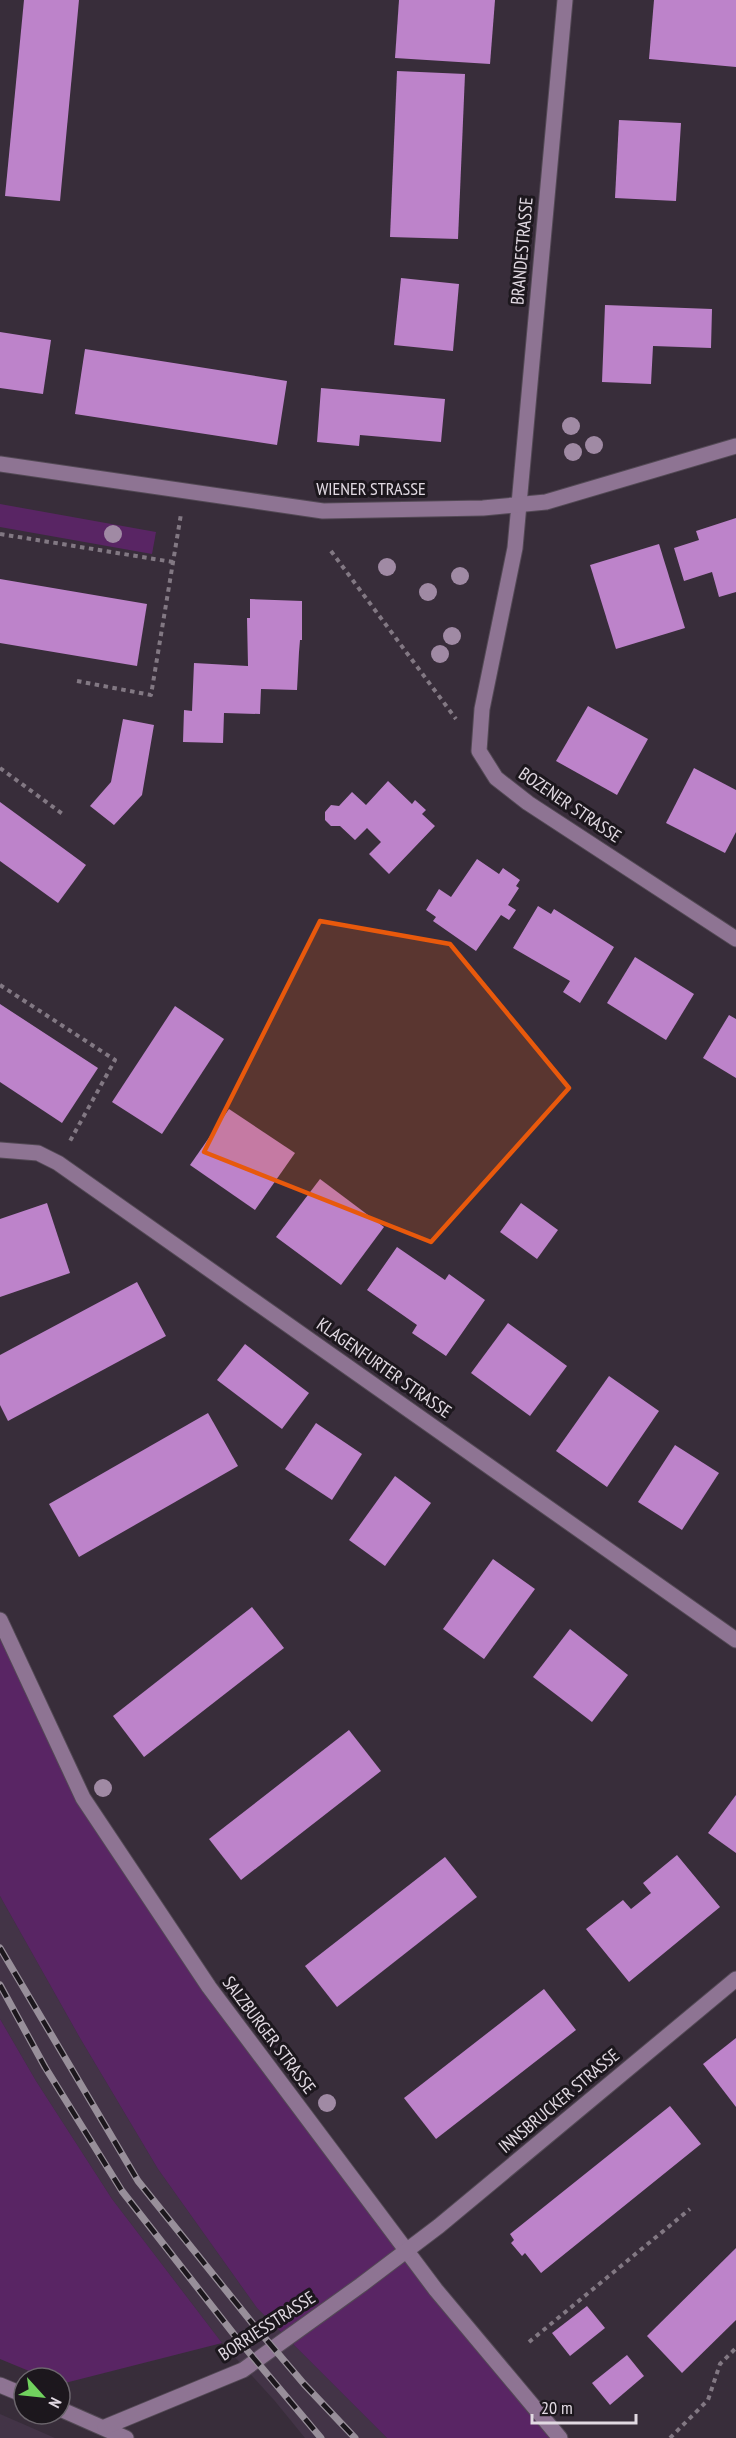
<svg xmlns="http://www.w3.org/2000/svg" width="736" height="2438" font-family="'PT Sans Narrow',sans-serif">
<rect width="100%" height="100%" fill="#382d3a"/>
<g fill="#433447">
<polygon points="0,1896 80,2038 158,2169 257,2308 387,2438 305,2438 274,2400 222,2343 112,2199 36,2081 0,2019"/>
<polygon points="0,2414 55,2438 0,2438"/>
</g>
<g fill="#592564">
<polygon points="0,504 156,532 152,554 0,527"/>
<polygon points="0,1620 83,1798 209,1987 560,2438 387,2438 257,2308 158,2169 80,2038 0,1896"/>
<polygon points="0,2019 36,2081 112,2199 222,2343 61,2384 60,2378 46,2378 0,2359"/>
</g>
<g fill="#bd83ca">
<polygon points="24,0 79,0 60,201 5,196"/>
<polygon points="399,0 495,0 490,64 395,58"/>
<polygon points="654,0 736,0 736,67 649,59"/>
<polygon points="397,71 465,74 458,239 390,237"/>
<polygon points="619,120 681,123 676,201 615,198"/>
<polygon points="401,278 459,284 453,351 394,345"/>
<polygon points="605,305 712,309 711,348 653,346 651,384 602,382"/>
<polygon points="0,332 51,340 43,394 0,388"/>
<polygon points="85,349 287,381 277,445 75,414"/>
<polygon points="321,388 445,399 441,442 360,435 359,446 317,442"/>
<polygon points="736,518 736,592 719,597 712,572 684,581 674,548 699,540 696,531"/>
<polygon points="659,544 685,628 616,649 590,565"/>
<polygon points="0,579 147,604 137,666 0,643"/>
<polygon points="250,599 302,601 302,640 300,640 299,652 297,690 261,689 260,714 224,713 223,743 183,742 184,710 192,711 194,663 248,666 247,618 250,618"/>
<polygon points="588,706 648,739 617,795 556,761"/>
<polygon points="123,719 154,725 142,795 114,825 90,806 111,782"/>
<polygon points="694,768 736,790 736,832 725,853 666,823"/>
<polygon points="388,781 412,804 415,800 426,810 422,814 435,826 389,874 369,854 381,842 367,828 355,840 340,826 331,826 325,820 325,812 331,805 339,806 352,792 366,805"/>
<polygon points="0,802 86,865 58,903 0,861"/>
<polygon points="477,859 499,874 503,868 520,880 516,886 519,888 508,905 516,910 509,920 501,915 476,951 433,921 436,917 426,910 439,889 451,897"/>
<polygon points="538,906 551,914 554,909 614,947 580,1003 563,992 570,981 513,948"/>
<polygon points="635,957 694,994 666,1040 607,1003"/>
<polygon points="0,1004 98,1068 62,1123 0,1082"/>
<polygon points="175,1006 224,1039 162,1134 112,1102"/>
<polygon points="729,1015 736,1019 736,1078 703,1058"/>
<polygon points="229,1109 295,1153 255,1210 190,1165"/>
<polygon points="320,1179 384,1227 341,1285 276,1237"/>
<polygon points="47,1203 70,1273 0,1297 0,1219"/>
<polygon points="521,1203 558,1230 537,1259 500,1232"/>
<polygon points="397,1247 445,1280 449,1274 485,1300 446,1356 412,1333 417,1325 367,1290"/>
<polygon points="137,1282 166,1336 8,1421 0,1405 0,1355"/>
<polygon points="508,1323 567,1366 530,1416 471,1373"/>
<polygon points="245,1344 309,1393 282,1429 217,1380"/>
<polygon points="609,1376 659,1411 607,1487 556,1451"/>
<polygon points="208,1413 238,1466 79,1557 49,1504"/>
<polygon points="316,1423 362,1454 332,1500 285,1469"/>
<polygon points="675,1445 719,1473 682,1530 638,1502"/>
<polygon points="395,1476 431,1503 385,1566 349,1540"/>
<polygon points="493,1559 535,1589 484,1659 443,1629"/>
<polygon points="252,1607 284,1648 144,1757 113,1716"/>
<polygon points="570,1629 628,1675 592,1722 533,1677"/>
<polygon points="349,1730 381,1771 241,1880 209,1839"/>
<polygon points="736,1795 736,1853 708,1833"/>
<polygon points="677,1855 720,1907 629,1982 586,1929 623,1900 631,1909 651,1893 643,1883"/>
<polygon points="445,1857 477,1897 337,2007 305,1966"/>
<polygon points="544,1989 576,2030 436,2139 404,2098"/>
<polygon points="736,2038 736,2107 703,2064"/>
<polygon points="670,2106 701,2144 541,2273 525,2253 522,2256 511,2243 514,2240 510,2234"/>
<polygon points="736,2248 736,2320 682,2373 647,2336"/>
<polygon points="587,2306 605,2328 570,2356 552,2333"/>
<polygon points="627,2355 644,2376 610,2405 592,2383"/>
</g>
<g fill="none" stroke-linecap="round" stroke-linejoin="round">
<defs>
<g id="minor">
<polyline points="565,0 515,548 482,709 479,751 496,778 528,803 736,939"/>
<polyline points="0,464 323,511 483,508 546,502 736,446"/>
<polyline points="0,1150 38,1153 58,1163 736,1640"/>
<polyline points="0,1620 83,1798 209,1987 436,2290 560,2438"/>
<polyline points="0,2385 24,2395"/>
<polyline points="60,2409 126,2438"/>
<polyline points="105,2427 243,2370 361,2285 439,2226 736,1979"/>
</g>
</defs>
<use href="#minor" stroke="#534955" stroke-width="17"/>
<g stroke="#827883" stroke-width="4" stroke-dasharray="4.5 4.5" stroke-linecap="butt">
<polyline points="0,534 173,562"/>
<polyline points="331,551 456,719"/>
<polyline points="77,681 151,695 181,514"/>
<polyline points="0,768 64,815"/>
<polyline points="0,985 115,1060 70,1141"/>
<polyline points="529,2342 690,2209"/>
<polyline points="670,2438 708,2400 720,2364 736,2348"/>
</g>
<use href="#minor" stroke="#8e7493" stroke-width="15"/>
<defs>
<g id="rail">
<polyline points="0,1948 138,2181 253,2324 304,2384 355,2438"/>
<polyline points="0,1985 45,2067 122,2191 236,2337 321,2438"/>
</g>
</defs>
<use href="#rail" stroke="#988f9a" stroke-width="7"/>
<use href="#rail" stroke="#1c171d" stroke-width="4.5" stroke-dasharray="14" stroke-linecap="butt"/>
</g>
<g fill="#a08aa4">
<circle cx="571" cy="426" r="9"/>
<circle cx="594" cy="445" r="9"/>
<circle cx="573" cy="452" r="9"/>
<circle cx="113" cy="534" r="9"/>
<circle cx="387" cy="567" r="9"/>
<circle cx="460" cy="576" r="9"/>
<circle cx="428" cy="592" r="9"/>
<circle cx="452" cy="636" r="9"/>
<circle cx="440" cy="654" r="9"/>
<circle cx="103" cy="1788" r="9"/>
<circle cx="327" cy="2103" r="9"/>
</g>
<path fill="#e8590c" fill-opacity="0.2" stroke="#e8590c" stroke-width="4.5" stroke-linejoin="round" d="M320,921L450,944L569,1088L431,1242L204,1152Z"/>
<g text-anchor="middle" stroke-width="6" stroke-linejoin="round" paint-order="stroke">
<g font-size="18" fill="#e1d9e2" stroke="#1c171d">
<text transform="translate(522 251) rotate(-85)" y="6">BRANDESTRASSE</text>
<text x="371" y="495">WIENER STRASSE</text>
<text transform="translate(570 805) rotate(34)" y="6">BOZENER STRASSE</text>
<text transform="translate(384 1368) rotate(35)" y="6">KLAGENFURTER STRASSE</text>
<text transform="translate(269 2035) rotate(53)" y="6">SALZBURGER STRASSE</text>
<text transform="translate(559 2101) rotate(-40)" y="6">INNSBRUCKER STRASSE</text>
<text transform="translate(267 2326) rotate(-33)" y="6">BORRIESSTRASSE</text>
</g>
</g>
<g transform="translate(42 2396) rotate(117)"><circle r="28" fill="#1c171d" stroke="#6b656c" stroke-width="1.5"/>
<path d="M0-4.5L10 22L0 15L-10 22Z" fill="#71d25e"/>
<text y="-9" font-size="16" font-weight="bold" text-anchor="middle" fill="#e1d9e2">N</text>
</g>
<path d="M532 2414v9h104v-9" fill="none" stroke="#e1d9e2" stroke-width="3"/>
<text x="541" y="2414" font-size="18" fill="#e1d9e2" stroke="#1c171d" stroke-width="4.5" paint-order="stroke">20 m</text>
</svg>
